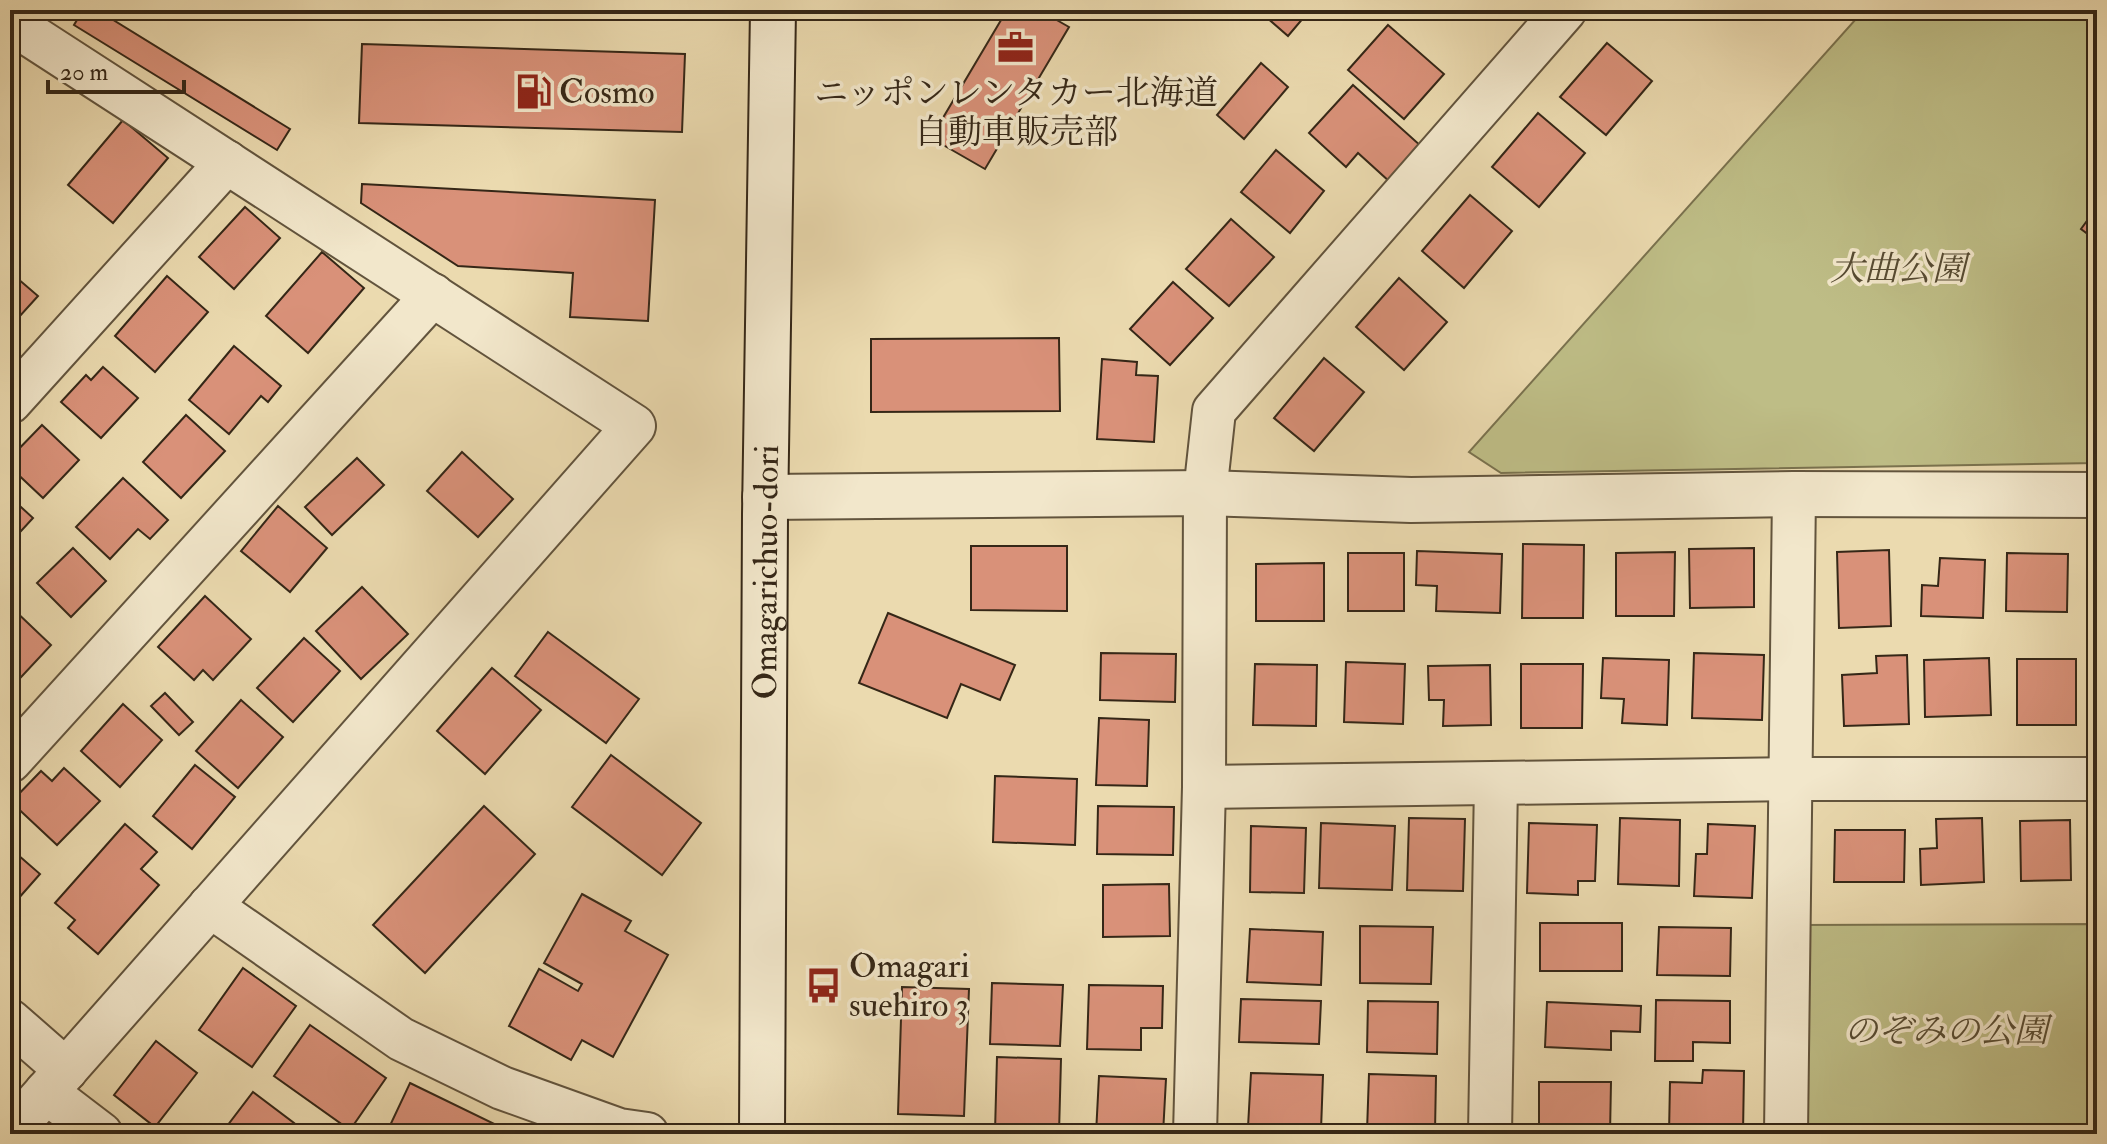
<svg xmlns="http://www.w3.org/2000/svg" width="2107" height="1144" font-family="'IM FELL Double Pica','Noto Serif JP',serif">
<rect width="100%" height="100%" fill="#ebdaaf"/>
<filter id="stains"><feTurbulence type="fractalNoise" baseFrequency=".0025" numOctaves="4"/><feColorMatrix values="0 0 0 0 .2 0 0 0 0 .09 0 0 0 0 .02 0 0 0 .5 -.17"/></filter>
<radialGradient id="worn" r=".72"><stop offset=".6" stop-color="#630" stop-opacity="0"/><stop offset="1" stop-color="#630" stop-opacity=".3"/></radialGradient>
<g fill="#bebd86" stroke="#7a724e" stroke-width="2">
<polygon points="1864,10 2097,10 2097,463 1501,473 1469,452"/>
<polygon points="2097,924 2097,1134 1793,1134 1796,925"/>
</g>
<g fill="#d99179" stroke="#352717" stroke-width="2">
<polygon points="83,10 97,10 290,129 277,150 74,25"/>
<polygon points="1007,10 1039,10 1069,27 985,169 931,138"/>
<polygon points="1258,10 1310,10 1288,36"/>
<polygon points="1388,25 1444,74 1404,119 1348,70"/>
<polygon points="1607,43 1652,81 1606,135 1560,97"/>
<polygon points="362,44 685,54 682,132 359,123"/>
<polygon points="1261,63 1288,87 1244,139 1217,115"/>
<polygon points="1353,85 1422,147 1390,182 1358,153 1346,167 1309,133"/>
<polygon points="1538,113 1585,153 1539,207 1492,167"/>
<polygon points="123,120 168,158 113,223 68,185"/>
<polygon points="1276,150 1324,191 1290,233 1241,192"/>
<polygon points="362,184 655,200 648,321 570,317 573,273 458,266 361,203"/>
<polygon points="1470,195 1512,231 1464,288 1422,251"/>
<polygon points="245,207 280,238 234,289 199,257"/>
<polygon points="2097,207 2097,241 2081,229"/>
<polygon points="1231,219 1274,257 1229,306 1186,269"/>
<polygon points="322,252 364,288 308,353 266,316"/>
<polygon points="10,272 38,296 10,327"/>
<polygon points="167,276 208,312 155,372 115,336"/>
<polygon points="1399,278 1447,322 1404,370 1356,327"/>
<polygon points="1173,282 1213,318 1170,365 1130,329"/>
<polygon points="1059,338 1060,411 871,412 871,339"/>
<polygon points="234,346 281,386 268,402 261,396 229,434 189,400"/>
<polygon points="1324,358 1364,392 1314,451 1274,418"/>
<polygon points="1102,359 1137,362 1136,375 1158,376 1154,442 1097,439"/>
<polygon points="103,367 138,398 101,438 61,402 86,375 91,380"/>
<polygon points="186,415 225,451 181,498 143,462"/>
<polygon points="42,425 79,460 43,498 10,467 10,458"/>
<polygon points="462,452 513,499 478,537 427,491"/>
<polygon points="357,458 384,485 332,535 305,507"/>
<polygon points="123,478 168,520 150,539 138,529 110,559 76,527"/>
<polygon points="10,497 33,518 10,543"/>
<polygon points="278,506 327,548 290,592 241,551"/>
<polygon points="1523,544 1584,545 1583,618 1522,618"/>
<polygon points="971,546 1067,546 1067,611 971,610"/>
<polygon points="73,548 106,581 71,617 37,583"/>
<polygon points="1754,548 1754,607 1690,608 1689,549"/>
<polygon points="1889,550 1891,626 1839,628 1837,552"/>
<polygon points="1417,551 1502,554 1500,613 1436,611 1437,586 1416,585"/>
<polygon points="1675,552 1674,616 1616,616 1616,553"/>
<rect x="1348" y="553" width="56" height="58"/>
<polygon points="2007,553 2068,554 2067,612 2006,611"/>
<polygon points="1940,558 1985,560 1983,618 1921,616 1922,585 1938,586"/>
<polygon points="1324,563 1324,621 1256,621 1256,564"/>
<polygon points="362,587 408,634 361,679 316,631"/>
<polygon points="205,596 251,639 213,680 203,670 194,680 158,647"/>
<polygon points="10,606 51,645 10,689"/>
<polygon points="888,613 1015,665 1000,700 961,684 947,718 859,683"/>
<polygon points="548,632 639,699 606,743 515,676"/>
<polygon points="304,638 340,671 293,722 257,688"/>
<polygon points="1101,653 1176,654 1175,702 1100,700"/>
<polygon points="1694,653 1764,655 1762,720 1692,718"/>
<polygon points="1907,655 1909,724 1844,726 1842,675 1877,673 1876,656"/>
<polygon points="1603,658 1669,660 1667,725 1622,723 1624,699 1601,698"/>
<polygon points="1989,658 1991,715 1925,717 1924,660"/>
<rect x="2017" y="659" width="59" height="66"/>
<polygon points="1346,662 1405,664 1403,724 1344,722"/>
<polygon points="1255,664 1317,665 1316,726 1253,725"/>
<polygon points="1521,664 1583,664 1582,728 1521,728"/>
<polygon points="1490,665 1491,725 1443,726 1444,700 1429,700 1428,666"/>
<polygon points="492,668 541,710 485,774 437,731"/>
<polygon points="165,693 193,722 179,735 151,706"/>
<polygon points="241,700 283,737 238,788 196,751"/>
<polygon points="123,704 162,740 120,787 81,751"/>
<polygon points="1099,718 1149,720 1147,786 1096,785"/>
<polygon points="611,755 701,823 662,875 572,807"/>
<polygon points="195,765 235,797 192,849 153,816"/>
<polygon points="64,768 100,801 57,845 11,802 41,771 52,781"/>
<polygon points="995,776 1077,779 1075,845 993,842"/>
<polygon points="484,806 535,854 425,973 373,925"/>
<polygon points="1098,806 1174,807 1173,855 1097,854"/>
<polygon points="1409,818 1465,819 1463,891 1407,890"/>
<polygon points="1620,818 1680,820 1679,886 1618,884"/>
<polygon points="1982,818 1984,882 1921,885 1920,849 1937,848 1936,819"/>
<polygon points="2070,820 2071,880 2021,881 2020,821"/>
<polygon points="1321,823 1395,826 1392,890 1319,888"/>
<polygon points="1529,823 1597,825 1595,881 1578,881 1578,895 1527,893"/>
<polygon points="125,824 157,852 141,869 159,885 98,954 68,928 75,920 55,903"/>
<polygon points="1708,824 1755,826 1752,898 1694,896 1696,854 1707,854"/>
<polygon points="1251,826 1306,828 1304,893 1250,892"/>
<polygon points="1835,830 1905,830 1904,882 1834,882"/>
<polygon points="10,848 40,874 10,908"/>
<polygon points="1169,884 1170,936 1103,937 1103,885"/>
<polygon points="582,894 631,921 625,931 668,955 613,1057 582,1040 571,1060 509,1026 539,969 578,991 582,984 544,963"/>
<rect x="1540" y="923" width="82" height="48"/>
<polygon points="1360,926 1433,927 1431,984 1360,983"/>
<polygon points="1659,927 1731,928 1730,976 1657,975"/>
<polygon points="1250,929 1323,932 1321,985 1247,982"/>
<polygon points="243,968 296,1006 252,1067 199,1030"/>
<polygon points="992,983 1063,985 1060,1046 990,1044"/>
<polygon points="1089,985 1163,986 1162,1028 1141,1028 1141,1050 1087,1049"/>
<polygon points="902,987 969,989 964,1116 898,1114"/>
<polygon points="1241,999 1321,1001 1319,1044 1239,1042"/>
<polygon points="1656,1000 1730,1001 1730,1043 1693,1042 1693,1061 1655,1061"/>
<polygon points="1368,1001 1438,1002 1437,1054 1367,1052"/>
<polygon points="1547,1002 1641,1006 1640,1032 1611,1031 1611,1050 1545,1047"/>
<polygon points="310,1025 386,1078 350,1130 274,1076"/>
<polygon points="156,1041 197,1073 155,1127 114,1095"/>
<polygon points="997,1057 1061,1059 1059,1133 995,1132"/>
<polygon points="1703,1070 1744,1071 1743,1134 1669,1134 1670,1082 1702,1083"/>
<polygon points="1251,1073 1323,1075 1321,1130 1248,1127"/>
<polygon points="1369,1074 1436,1076 1435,1132 1367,1131"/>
<polygon points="1099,1076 1166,1079 1163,1134 1096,1134"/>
<polygon points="1539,1082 1611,1082 1610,1134 1539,1134"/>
<polygon points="410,1083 515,1134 386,1134"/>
<polygon points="253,1092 294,1123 285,1134 221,1134"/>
</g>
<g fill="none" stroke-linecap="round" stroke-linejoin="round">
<defs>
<g id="minor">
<polyline points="10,22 634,426 10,1133"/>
<polyline points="10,402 227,162"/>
<polyline points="10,761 433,295"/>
<polyline points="1204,787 1791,779 2097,779"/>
<polyline points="210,906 401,1039 502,1088 619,1130 647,1134"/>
<polyline points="10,1021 66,1070"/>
<polyline points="46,1092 101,1134"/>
<polyline points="1195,1134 1204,787 1205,493 1214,411 1565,10"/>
<polyline points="1490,1134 1496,783"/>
<polyline points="1786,1134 1794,494"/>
</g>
<polyline id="tertiary" points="765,497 1205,493 1411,500 1794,494 2097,495"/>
<g id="secondary">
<path id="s1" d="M762,1134L765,514L773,10"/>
</g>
</defs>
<use href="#minor" stroke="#62543d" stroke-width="46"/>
<use href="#tertiary" stroke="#62543d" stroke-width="48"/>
<use href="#secondary" stroke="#352717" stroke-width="48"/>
<use href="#minor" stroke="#f2e7cb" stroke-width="42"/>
<use href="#tertiary" stroke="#f2e7cb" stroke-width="44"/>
<use href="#secondary" stroke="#f2e7cb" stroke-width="44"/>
</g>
<defs>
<symbol id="office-bare" viewBox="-9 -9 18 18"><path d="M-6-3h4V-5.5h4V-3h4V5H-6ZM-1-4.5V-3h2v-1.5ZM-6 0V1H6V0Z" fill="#8f2418" stroke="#f2e7cb" stroke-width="2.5" paint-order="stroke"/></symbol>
<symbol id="fuel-bare" viewBox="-9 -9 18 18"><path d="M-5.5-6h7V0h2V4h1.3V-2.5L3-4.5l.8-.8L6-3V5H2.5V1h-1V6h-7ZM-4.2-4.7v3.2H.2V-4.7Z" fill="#8f2418" stroke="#f2e7cb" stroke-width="2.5" paint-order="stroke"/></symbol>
<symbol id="bus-bare" viewBox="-9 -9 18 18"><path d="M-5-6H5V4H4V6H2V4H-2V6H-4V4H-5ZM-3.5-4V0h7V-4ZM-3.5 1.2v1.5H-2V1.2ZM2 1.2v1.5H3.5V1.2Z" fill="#8f2418" stroke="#f2e7cb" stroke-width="2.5" paint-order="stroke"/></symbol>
</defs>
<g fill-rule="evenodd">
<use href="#office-bare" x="990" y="22" width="51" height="51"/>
<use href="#fuel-bare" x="508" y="66" width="51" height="51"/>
<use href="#bus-bare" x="798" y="960" width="51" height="51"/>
</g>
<g text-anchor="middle" stroke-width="7" stroke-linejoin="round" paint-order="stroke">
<g font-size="34" fill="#352717" stroke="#f2e7cb" text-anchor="start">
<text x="559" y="103">Cosmo</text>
<text x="1016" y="104" text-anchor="middle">ニッポンレンタカー北海道<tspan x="1016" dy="39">自動車販売部</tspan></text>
<text x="849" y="977">Omagari<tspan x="849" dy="39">suehiro 3</tspan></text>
</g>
<g font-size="34" font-style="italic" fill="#574c33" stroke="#f2e7cb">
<text x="1898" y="280">大曲公園</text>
<text x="1946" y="1042">のぞみの公園</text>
</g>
<g font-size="34" fill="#352717" stroke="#f2e7cb">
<text dy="12" stroke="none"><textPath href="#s1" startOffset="562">Omagarichuo-dori</textPath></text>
</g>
</g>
<rect width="2107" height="1144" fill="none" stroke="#ebdaaf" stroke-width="40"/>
<rect x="12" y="12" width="2083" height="1120" fill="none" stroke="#352717" stroke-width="4"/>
<rect x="20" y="20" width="2067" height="1104" fill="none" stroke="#352717" stroke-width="2"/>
<path d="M48 80v12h136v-12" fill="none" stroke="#352717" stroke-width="4"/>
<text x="60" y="80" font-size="24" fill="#352717" stroke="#f2e7cb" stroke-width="6" paint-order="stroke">20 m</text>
<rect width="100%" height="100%" filter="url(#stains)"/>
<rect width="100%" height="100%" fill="url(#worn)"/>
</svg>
